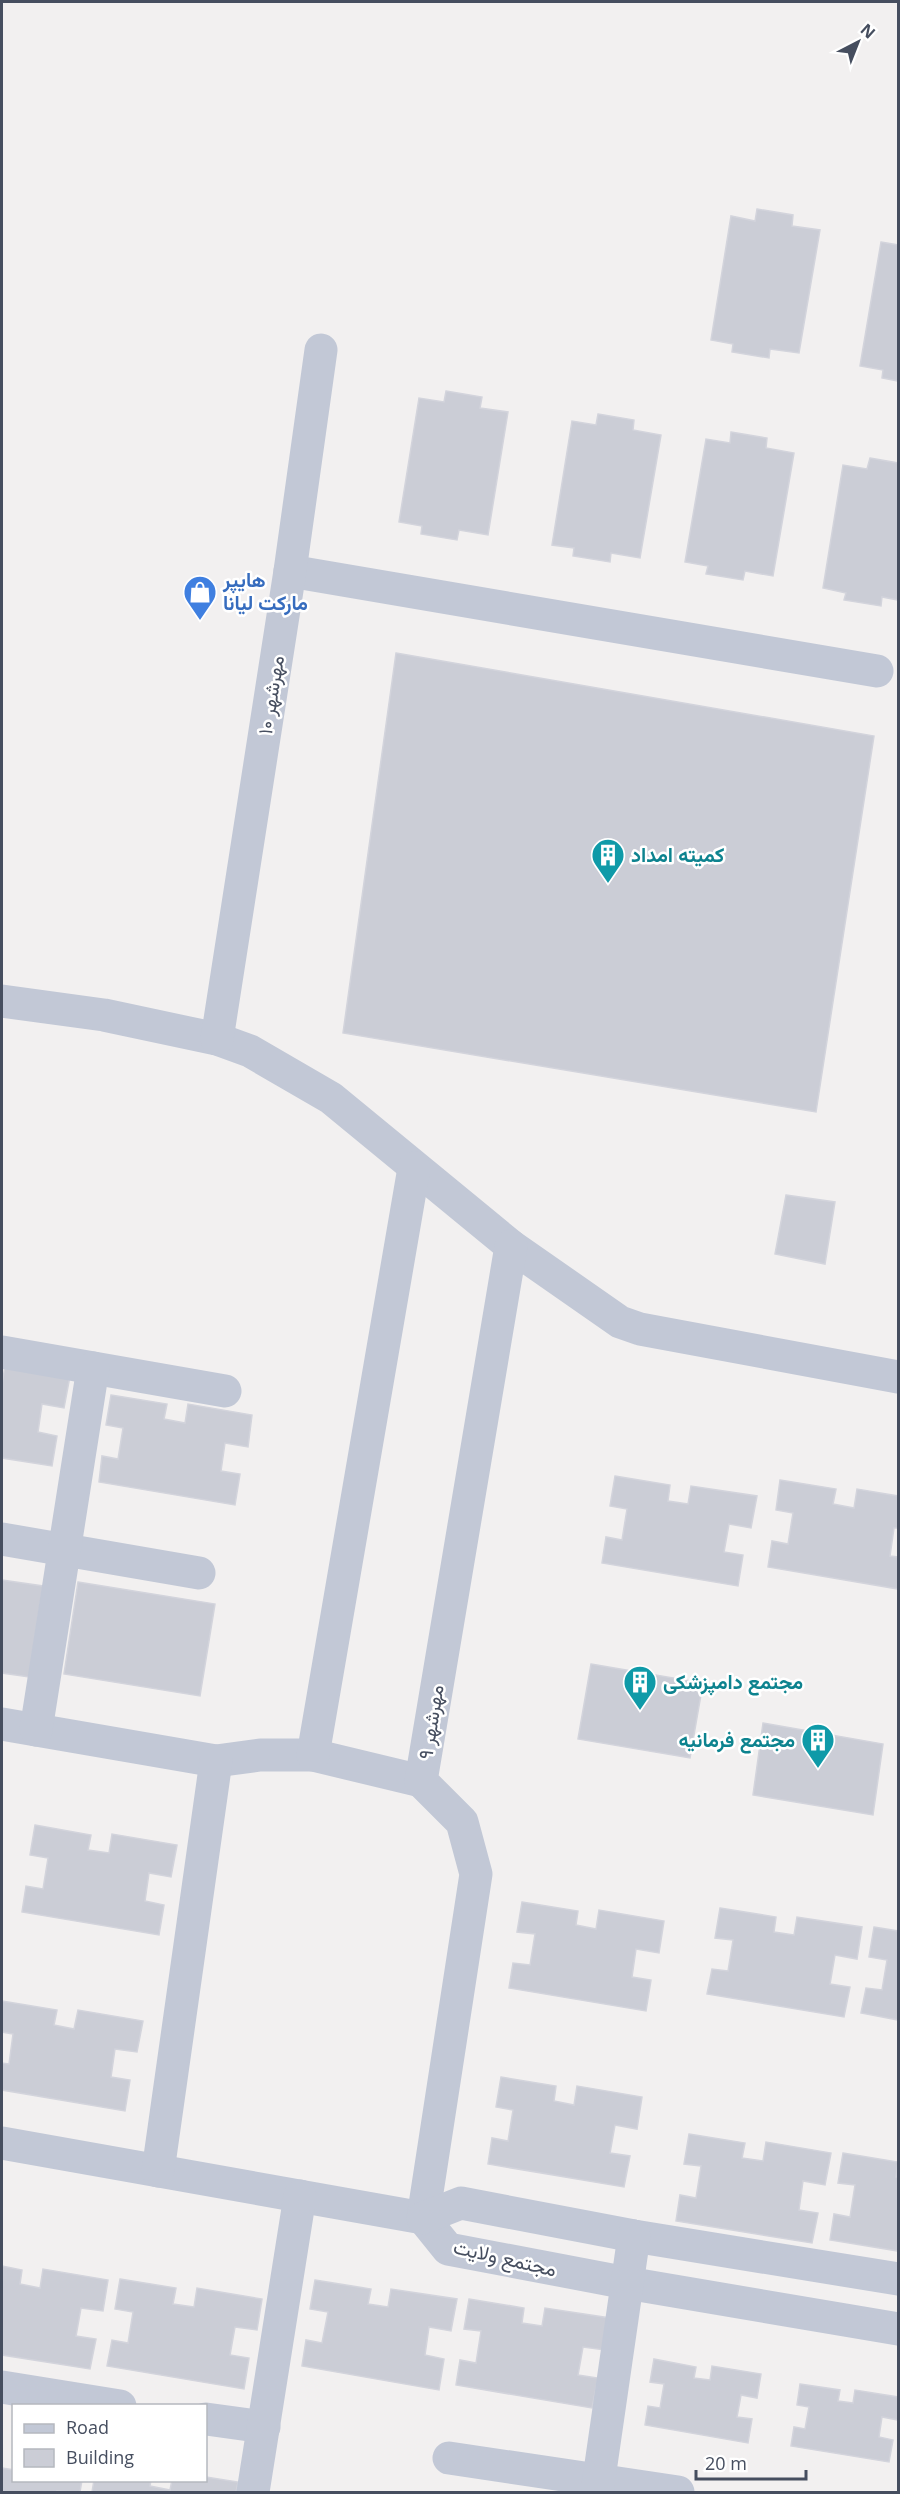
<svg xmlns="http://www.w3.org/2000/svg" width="900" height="2494" font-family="'Open Sans',Vazirmatn,sans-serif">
<rect width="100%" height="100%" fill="#f2f0f0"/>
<g fill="#cbcdd6" stroke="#d3d4dc" stroke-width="1.5">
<polygon points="757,209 793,215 792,226 820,230 799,353 770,349 769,358 732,352 733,344 711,340 731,216 755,221"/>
<polygon points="881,242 898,245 898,381 882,378 883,370 860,366"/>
<polygon points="446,391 482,397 480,408 508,412 488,535 459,530 457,540 421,534 422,526 399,522 419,398 444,402"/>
<polygon points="598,414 634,420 633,430 661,435 640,558 611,553 610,562 573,556 574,548 552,545 572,421 596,425"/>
<polygon points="731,432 767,438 766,448 794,453 773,576 745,571 743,580 706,574 708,566 685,562 706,439 730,443"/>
<polygon points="870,458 898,463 898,600 882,597 881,606 844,600 846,593 823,588 843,465 867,469"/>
<polygon points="396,653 874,736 816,1112 343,1033"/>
<polygon points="786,1195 835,1202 825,1264 775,1254"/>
<polygon points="5,1366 70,1376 64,1408 42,1404 38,1432 57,1436 52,1466 2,1458 2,1384"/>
<polygon points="111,1395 167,1404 164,1419 185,1423 188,1404 252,1415 248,1447 225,1443 221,1471 240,1474 235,1505 99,1482 102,1456 118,1459 123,1428 106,1425"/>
<polygon points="615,1476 670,1485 668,1501 688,1504 691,1486 757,1496 751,1528 729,1524 724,1552 743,1555 738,1586 602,1563 606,1537 622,1540 627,1509 610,1506"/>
<polygon points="780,1480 836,1489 833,1504 854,1508 857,1489 898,1496 898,1528 894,1528 890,1556 898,1557 898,1589 768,1567 772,1541 788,1544 793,1513 776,1510"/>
<polygon points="2,1580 43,1586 29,1677 2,1673"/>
<polygon points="78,1582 215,1604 200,1696 64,1674"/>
<polygon points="591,1664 703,1683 690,1758 578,1739"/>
<polygon points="763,1723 883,1744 873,1815 753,1795"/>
<polygon points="35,1825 91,1835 88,1850 109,1853 112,1834 177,1845 171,1877 149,1873 145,1901 164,1905 159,1935 22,1912 26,1886 43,1889 48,1858 30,1855"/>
<polygon points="522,1902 578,1911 576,1925 596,1929 599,1910 664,1921 659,1953 636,1949 632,1977 651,1980 646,2011 509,1988 513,1963 530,1965 535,1934 517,1932"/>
<polygon points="720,1908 776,1917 774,1932 794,1935 797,1917 862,1927 857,1959 835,1955 830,1984 850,1987 844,2017 707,1994 712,1969 728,1971 733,1940 715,1938"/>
<polygon points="874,1927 898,1931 898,2020 861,2013 866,1988 882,1990 887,1960 869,1957"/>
<polygon points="2,2001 57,2010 54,2025 74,2029 78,2010 143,2021 137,2052 115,2049 111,2077 130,2080 125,2111 2,2090 2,2063 9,2064 13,2034 2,2032"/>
<polygon points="501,2077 556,2086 554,2101 574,2105 577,2086 642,2097 637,2129 615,2125 610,2153 630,2156 624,2187 488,2164 492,2138 508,2141 513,2110 496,2107"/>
<polygon points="689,2134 745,2143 742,2158 763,2161 766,2142 831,2153 825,2185 803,2181 799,2210 818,2213 812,2243 676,2221 680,2195 696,2198 701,2166 684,2164"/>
<polygon points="843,2153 898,2162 896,2177 898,2177 898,2251 830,2240 834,2214 850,2217 855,2185 838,2183"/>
<polygon points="2,2266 22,2270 20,2284 40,2288 43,2269 108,2280 103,2311 81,2308 76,2336 96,2339 90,2369 2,2355"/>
<polygon points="120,2279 176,2288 173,2304 194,2307 197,2288 262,2299 257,2330 235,2327 230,2355 249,2358 244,2389 107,2366 112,2340 128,2343 133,2312 115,2309"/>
<polygon points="315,2280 371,2289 368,2304 388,2307 391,2289 457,2299 451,2331 429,2327 425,2355 444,2359 439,2390 302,2366 306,2340 322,2343 328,2312 310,2309"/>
<polygon points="469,2299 524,2308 522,2323 542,2326 545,2308 610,2318 605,2350 583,2347 578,2375 598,2378 592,2408 456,2385 460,2360 476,2363 481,2331 464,2329"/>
<polygon points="654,2359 696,2367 694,2378 710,2380 712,2366 761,2374 757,2398 741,2395 737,2417 752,2419 748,2443 645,2425 648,2406 660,2408 664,2384 650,2382"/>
<polygon points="800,2384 840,2390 838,2401 853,2403 855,2390 898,2397 898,2420 882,2417 879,2437 893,2440 889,2462 791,2446 794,2427 805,2429 809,2407 797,2405"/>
<polygon points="2,2468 14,2470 14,2480 82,2480 80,2492 57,2491 57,2492 2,2492"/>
<polygon points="206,2477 238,2482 236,2492 92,2492 94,2480 151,2480 150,2486 170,2490 172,2480 206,2480"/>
</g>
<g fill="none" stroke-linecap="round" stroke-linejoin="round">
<g stroke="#c2c8d6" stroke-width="33">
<polyline points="290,571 877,671"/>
<polyline points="2,1001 104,1015 217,1039 250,1051 331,1098 511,1246 620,1322 640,1329 898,1377"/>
<polyline points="217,1039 290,571 321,350"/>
<polyline points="2,1352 225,1391"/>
<polyline points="2,1539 199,1573"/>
<polyline points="2,1724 216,1761 260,1755 313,1755 421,1781"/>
<polyline points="36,1730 93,1368"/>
<polyline points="313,1755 414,1168"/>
<polyline points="2,2143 423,2218"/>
<polyline points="158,2171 216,1761"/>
<polyline points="423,2218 476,1874 462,1822 421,1781 511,1246"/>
<polyline points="423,2218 448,2249 627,2283 898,2329"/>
<polyline points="423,2218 461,2203 634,2236 898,2279"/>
<polyline points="2,2387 120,2406"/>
<polyline points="206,2419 264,2427"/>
<polyline points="449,2458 678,2492"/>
<polyline points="253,2492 300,2196"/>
<polyline points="597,2492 634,2236"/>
</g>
</g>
<defs>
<symbol id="shop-pin" viewBox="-11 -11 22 30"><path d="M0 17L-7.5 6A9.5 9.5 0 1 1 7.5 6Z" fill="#3f7fe0" stroke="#fff"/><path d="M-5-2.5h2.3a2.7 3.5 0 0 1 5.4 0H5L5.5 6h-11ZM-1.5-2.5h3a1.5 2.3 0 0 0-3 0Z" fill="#fff"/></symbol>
<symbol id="building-pin" viewBox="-11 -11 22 30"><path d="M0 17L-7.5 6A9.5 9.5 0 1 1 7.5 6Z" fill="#0f9aa8" stroke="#fff"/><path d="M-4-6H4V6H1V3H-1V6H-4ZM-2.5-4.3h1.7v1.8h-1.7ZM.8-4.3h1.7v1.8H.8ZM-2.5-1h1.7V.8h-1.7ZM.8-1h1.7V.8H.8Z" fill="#fff"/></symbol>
</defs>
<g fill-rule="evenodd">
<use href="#shop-pin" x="181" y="573" width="38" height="52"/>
<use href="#building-pin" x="589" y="836" width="38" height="52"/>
<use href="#building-pin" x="621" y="1663" width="38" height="52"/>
<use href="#building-pin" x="799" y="1721" width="38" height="52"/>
</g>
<g text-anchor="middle" stroke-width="5" stroke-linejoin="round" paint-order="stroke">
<g font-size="20" font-weight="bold" fill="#366cbe" stroke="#fff" text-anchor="start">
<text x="223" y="587">هایپر<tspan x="223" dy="23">مارکت لیانا</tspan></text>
</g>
<g font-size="20" fill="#464e5f" stroke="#fff">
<text transform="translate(271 695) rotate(-81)" y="7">مهرشهر ۱۰</text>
<text transform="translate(431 1722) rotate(-81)" y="7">مهرشهر ۹</text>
<text transform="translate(505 2258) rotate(13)" y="7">مجتمع ولایت</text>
</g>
<g font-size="20" font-weight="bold" fill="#0d838f" stroke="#fff" text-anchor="start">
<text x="631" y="862">کمیته امداد</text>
<text x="663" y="1689">مجتمع دامپزشکی</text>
<text x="795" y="1747" text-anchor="end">مجتمع فرمانیه</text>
</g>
</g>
<rect width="900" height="2494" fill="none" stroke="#464e5f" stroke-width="6"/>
<rect x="12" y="2404" width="195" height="78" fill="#ffffff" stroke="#b5b8bf" stroke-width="1.5"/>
<rect x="24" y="2424" width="30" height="9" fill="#c2c8d6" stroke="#b5b8bf" stroke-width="1.5"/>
<text x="66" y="2434" font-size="18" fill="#464e5f">Road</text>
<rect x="24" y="2449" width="30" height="18" fill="#cbcdd6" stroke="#b5b8bf" stroke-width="1.5"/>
<text x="66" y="2464" font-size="18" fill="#464e5f">Building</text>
<g transform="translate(858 42) rotate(42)" stroke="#ffffff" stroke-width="4.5" paint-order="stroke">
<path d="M0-4.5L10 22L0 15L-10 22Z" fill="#464e5f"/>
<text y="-9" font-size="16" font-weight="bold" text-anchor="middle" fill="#464e5f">N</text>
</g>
<path d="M696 2470v9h110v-9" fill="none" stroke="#464e5f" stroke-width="3"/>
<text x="705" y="2470" font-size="18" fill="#464e5f" stroke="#ffffff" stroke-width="4.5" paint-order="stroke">20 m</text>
</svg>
